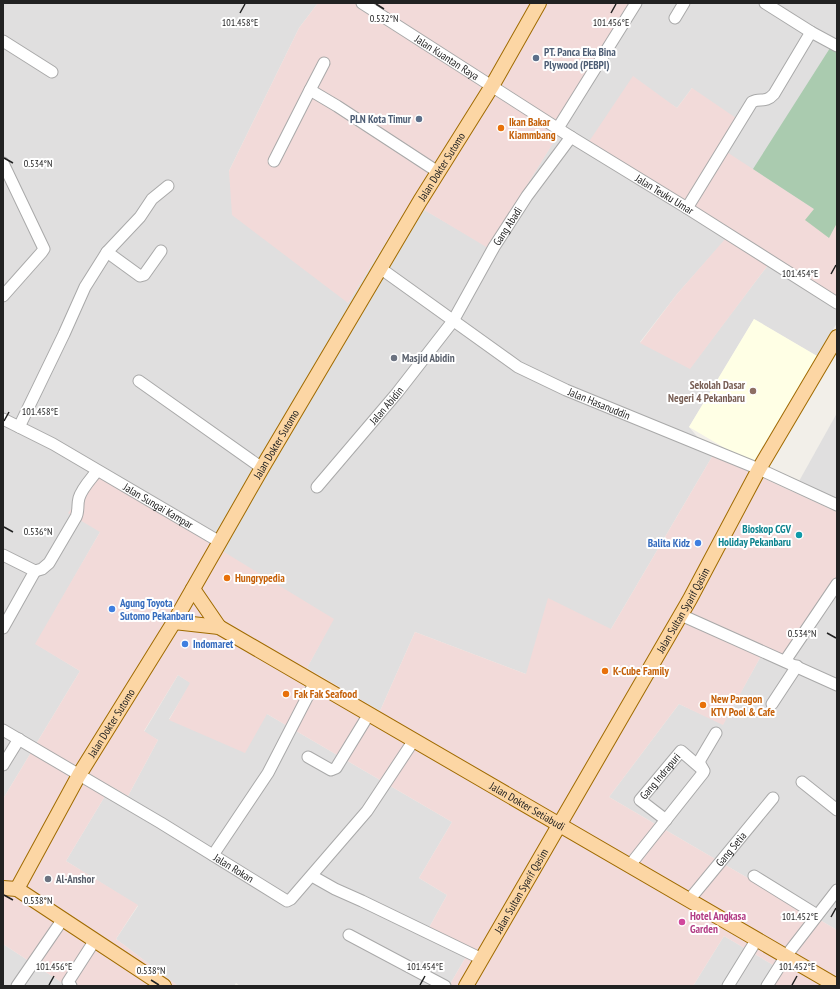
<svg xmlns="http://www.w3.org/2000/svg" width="840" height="989" font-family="'PT Sans Narrow',sans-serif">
<rect width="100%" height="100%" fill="#f2efe9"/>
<g fill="#e0dfdf">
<polygon points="3,3 318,3 299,28 229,171 348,303 411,202 488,247 640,3 837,3 837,223 829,238 719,147 692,88 677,108 671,104 727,238 677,294 640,342 690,368 768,265 837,307 837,323 817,356 754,319 689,427 713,455 611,629 526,674 415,632 380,711 307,668 333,619 100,532 36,644 80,671 3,799"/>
<polygon points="837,413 837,512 793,492"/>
<polygon points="837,579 837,930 609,797 679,704 723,724 761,656"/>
<polygon points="178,675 191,683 169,719 267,714 452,822 419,878 447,895 425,935 467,955 449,986 240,986 236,983 234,986 178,986 116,939 138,906 66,861 111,786 128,796 158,740 144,732"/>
<polygon points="724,936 780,969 770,986 693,986"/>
<polygon points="3,944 67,986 3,986"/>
</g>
<g fill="#f2dad9">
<polygon points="318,3 640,3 488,248 411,202 348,303 232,215 229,171 299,28"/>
<polygon points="633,76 677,108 692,88 736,118 719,147 814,209 828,238 837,223 837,307 768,265 690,369 640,343 677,294 726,238 584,149"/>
<polygon points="713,455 837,512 837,579 780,663 761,656 723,725 679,704 609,797 837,930 837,986 770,986 780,969 724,936 693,986 449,986 467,955 425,935 447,895 419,878 452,822 267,714 245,753 169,720 190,683 178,675 144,731 158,740 128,796 111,786 66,861 138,905 116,939 178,986 67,986 3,944 3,799 80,671 35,644 100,532 68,513 98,475 334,619 307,668 380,711 415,632 526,674 548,598 611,629"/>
</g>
<polygon fill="#ffffe5" points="754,319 817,356 752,464 689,427"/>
<polygon fill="#aacbaf" points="830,48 837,52 837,223 829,238 805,220 814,209 753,169"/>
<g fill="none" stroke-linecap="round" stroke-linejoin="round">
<defs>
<g id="minor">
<path id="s1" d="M362,3L571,137L687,208L837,303"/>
<polyline points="765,3 811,32 837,46"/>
<polyline points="675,18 684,3"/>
<polyline points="3,41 52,72"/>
<polyline points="310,90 324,63"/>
<polyline points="558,128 636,3"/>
<polyline points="274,161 310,90 337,106 438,172"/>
<polyline points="3,163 44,249 42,252 3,296"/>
<path d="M687,208L752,102C760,97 765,104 774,94L811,32"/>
<polyline points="107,252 140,276 144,275 161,251"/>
<path id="s2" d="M380,268L518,367L566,390L759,469L837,505"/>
<polyline points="139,381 262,468"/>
<path id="s3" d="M3,419L53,444L220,542"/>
<polyline points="19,427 64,334 85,287 107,252 140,217 152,199 168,186"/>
<path id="s4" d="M317,487L397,393L453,321L494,247L527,196L571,137"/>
<path d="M3,555L35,571L42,569L49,563L76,517C79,511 77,505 79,498C82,488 91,479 97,471"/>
<polyline points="681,615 837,685"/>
<polyline points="3,628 35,571"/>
<polyline points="785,661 837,584"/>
<polyline points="772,704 797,666"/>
<path id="s5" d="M3,730L161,823L287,901L291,899L367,811L414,740"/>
<polyline points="308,757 331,770 336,768 369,714"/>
<polyline points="3,765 19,739"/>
<polyline points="802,782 837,810"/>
<path id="s6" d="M666,820L640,800L681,751L703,770"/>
<polyline points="213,855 268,773 315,682"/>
<polyline points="630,865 703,773 704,771 700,764 700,760 716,733"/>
<polyline points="312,876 335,889 362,901 482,959"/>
<polyline points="754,876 817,915"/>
<path id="s7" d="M689,900L773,798"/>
<polyline points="349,935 445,986"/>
<polyline points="17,986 63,919"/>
<polyline points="71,986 68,982 95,940"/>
<polyline points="728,986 757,939"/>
<polyline points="767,986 786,956 837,890"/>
</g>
<g id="major">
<polyline points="193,589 219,627"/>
<path id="s8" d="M174,622L219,627L837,986"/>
<polyline points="3,888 17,889 164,986"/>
<path id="s9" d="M17,889L79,775L174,622L262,468L420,201L492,86L539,3"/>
<path id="s10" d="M466,986L690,599L759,469L837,337"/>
</g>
</defs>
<use href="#minor" stroke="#a9a9a9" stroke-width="13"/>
<use href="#major" stroke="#a06b00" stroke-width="16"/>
<use href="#minor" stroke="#fff" stroke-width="11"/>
<use href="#major" stroke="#fcd6a4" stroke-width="14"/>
</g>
<path fill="none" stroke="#222" stroke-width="1.5" d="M376,4L384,9M240,13L245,4M611,13L616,4M4,158L13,163M831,274L836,265M4,421L9,412M4,527L13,532M827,633L836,638M4,895L13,900M831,917L836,908M151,980L159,985M49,985L54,976M420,985L425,976M792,985L797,976"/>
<g fill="#5c6f8a" stroke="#fff" stroke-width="1.5">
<circle cx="536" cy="58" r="4"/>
<circle cx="419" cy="119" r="4"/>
</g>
<g fill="#e8710a" stroke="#fff" stroke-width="1.5">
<circle cx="501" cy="128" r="4"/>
<circle cx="227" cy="578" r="4"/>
<circle cx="605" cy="671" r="4"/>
<circle cx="286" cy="694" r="4"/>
<circle cx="703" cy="705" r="4"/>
</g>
<g fill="#6b7280" stroke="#fff" stroke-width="1.5">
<circle cx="394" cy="358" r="4"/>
<circle cx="48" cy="879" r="4"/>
</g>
<circle fill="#8d6e63" stroke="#fff" stroke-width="1.5" cx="753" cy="391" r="4"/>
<circle fill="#0f9aa8" stroke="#fff" stroke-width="1.5" cx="799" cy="535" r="4"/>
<g fill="#3f7fe0" stroke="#fff" stroke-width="1.5">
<circle cx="698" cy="543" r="4"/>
<circle cx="112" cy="609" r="4"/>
<circle cx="185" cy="644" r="4"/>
</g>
<circle fill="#d1479c" stroke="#fff" stroke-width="1.5" cx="682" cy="922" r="4"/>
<g text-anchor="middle" stroke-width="4" stroke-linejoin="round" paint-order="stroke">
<g font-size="11" font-weight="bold" fill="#4e5e75" stroke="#fff" text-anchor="start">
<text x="544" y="56">PT. Panca Eka Bina<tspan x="544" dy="13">Plywood (PEBPI)</tspan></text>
<text x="411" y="123" text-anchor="end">PLN Kota Timur</text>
</g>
<g font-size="11" fill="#222" stroke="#fff">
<text dy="4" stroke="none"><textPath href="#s1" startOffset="101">Jalan Kuantan Raya</textPath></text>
<text dy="4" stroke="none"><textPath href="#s9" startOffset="838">Jalan Dokter Sutomo</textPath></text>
<text dy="4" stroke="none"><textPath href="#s1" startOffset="358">Jalan Teuku Umar</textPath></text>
<text dy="4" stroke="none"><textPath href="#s4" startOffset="324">Gang Abadi</textPath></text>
<text dy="4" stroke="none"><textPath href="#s2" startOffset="259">Jalan Hasanuddin</textPath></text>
<text dy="4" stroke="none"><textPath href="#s4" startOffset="107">Jalan Abidin</textPath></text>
<text dy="4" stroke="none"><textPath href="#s9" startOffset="515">Jalan Dokter Sutomo</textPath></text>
<text dy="4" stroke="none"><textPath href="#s3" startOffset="178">Jalan Sungai Kampar</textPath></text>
<text dy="4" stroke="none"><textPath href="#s10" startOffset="434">Jalan Sultan Syarif Qasim</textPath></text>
<text dy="4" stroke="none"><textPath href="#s9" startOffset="191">Jalan Dokter Sutomo</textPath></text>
<text dy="4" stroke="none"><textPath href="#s6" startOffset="64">Gang Indrapuri</textPath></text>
<text dy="4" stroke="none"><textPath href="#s8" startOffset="402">Jalan Dokter Setiabudi</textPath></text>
<text dy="4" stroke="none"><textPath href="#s7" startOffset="66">Gang Setia</textPath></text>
<text dy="4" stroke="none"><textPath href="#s5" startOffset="269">Jalan Rokan</textPath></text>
<text dy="4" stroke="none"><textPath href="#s10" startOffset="110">Jalan Sultan Syarif Qasim</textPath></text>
</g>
<g font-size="11" font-weight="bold" fill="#c56008" stroke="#fff" text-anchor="start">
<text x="509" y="126">Ikan Bakar<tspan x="509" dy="13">Kiammbang</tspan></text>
<text x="235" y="582">Hungrypedia</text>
<text x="613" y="675">K-Cube Family</text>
<text x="294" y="698">Fak Fak Seafood</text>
<text x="711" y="703">New Paragon<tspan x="711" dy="13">KTV Pool &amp; Cafe</tspan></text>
</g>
<g font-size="11" font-weight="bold" fill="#5b616d" stroke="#fff" text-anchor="start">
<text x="402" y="362">Masjid Abidin</text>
<text x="56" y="883">Al-Anshor</text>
</g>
<g font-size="11" font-weight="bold" fill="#785e54" stroke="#fff" text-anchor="end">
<text x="745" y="389">Sekolah Dasar<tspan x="745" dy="13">Negeri 4 Pekanbaru</tspan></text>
</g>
<g font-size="11" font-weight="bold" fill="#0d838f" stroke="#fff" text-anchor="end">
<text x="791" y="533">Bioskop CGV<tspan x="791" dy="13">Holiday Pekanbaru</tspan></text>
</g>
<g font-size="11" font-weight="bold" fill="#366cbe" stroke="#fff" text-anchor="start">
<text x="690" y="547" text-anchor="end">Balita Kidz</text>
<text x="120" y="607">Agung Toyota<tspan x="120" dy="13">Sutomo Pekanbaru</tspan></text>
<text x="193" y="648">Indomaret</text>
</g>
<g font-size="11" font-weight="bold" fill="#b23c85" stroke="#fff" text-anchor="start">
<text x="690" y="920">Hotel Angkasa<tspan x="690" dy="13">Garden</tspan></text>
</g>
</g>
<g font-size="10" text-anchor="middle" fill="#222" stroke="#fff" stroke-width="4" stroke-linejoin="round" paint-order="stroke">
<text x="384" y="22">0.532°N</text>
<text x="240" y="26">101.458°E</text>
<text x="611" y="26">101.456°E</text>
<text x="38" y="167">0.534°N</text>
<text x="800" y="277">101.454°E</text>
<text x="40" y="415">101.458°E</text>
<text x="38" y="535">0.536°N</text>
<text x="802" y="637">0.534°N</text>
<text x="38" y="904">0.538°N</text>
<text x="800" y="920">101.452°E</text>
<text x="54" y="970">101.456°E</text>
<text x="425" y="970">101.454°E</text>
<text x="797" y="970">101.452°E</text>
<text x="151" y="974">0.538°N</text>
</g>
<rect width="840" height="989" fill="none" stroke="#222222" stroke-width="8"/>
</svg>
